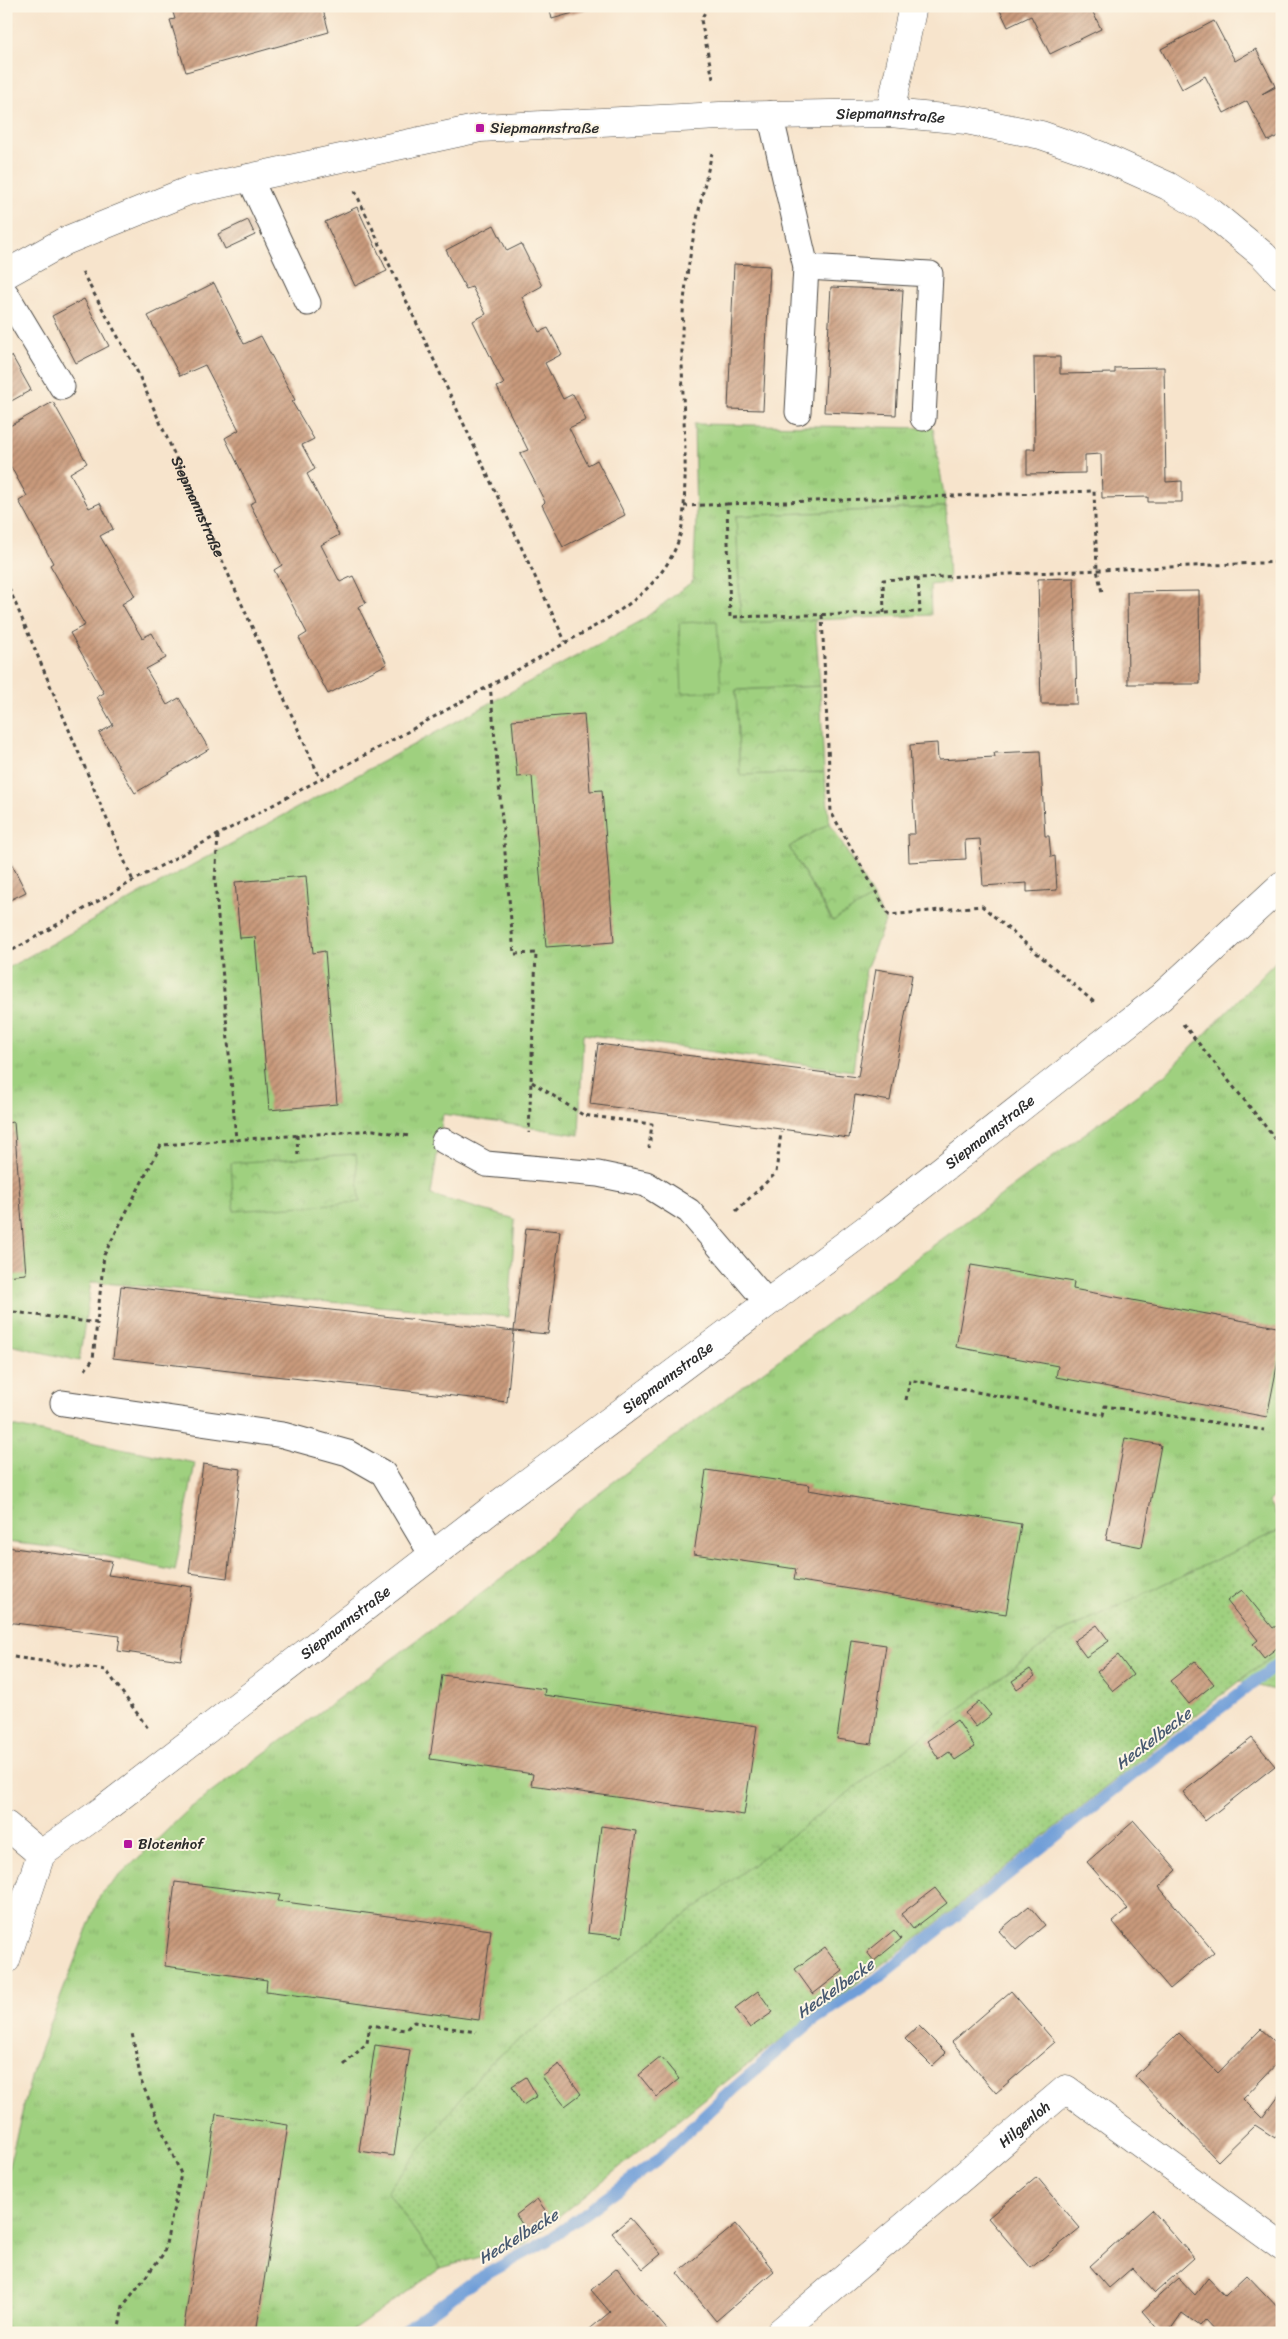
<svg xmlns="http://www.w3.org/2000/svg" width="1288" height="2339" font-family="Sriracha,sans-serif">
<defs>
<pattern id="grass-tufts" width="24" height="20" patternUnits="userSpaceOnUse" patternTransform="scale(1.25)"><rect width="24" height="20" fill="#9fd07f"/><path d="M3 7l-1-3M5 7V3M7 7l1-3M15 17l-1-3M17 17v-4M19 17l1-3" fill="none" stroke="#89b36e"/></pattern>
<pattern id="park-crowns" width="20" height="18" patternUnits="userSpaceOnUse" patternTransform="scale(1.25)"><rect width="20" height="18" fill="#9fd07f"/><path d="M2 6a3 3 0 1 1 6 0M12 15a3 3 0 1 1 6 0" fill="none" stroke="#89b36e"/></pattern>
<pattern id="garden-dots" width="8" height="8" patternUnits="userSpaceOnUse" patternTransform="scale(1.25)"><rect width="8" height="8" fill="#9fd07f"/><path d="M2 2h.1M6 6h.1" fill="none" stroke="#89b36e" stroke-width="1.8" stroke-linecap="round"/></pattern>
<pattern id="building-hatch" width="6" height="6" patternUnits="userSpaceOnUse" patternTransform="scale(1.25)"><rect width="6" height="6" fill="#c99a7c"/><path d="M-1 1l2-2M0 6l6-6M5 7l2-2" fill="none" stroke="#a37e66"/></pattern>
</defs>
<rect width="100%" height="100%" fill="#fcf5e5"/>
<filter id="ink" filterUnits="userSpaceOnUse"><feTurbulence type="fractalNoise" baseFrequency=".02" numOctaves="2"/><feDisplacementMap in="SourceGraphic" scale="10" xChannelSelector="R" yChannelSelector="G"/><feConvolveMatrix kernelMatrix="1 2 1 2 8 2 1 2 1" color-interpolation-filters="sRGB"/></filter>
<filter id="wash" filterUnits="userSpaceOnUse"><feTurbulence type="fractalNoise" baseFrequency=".0096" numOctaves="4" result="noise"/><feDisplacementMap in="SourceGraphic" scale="20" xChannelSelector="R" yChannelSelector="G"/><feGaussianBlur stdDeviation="1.12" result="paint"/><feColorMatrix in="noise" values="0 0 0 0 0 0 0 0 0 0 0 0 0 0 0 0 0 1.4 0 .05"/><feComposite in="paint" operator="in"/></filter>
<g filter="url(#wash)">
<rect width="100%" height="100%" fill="#f7e4cc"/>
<g fill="url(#grass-tufts)" stroke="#657e55">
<polygon points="694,424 933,428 946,507 736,516 741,623 815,620 820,686 736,690 740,775 824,772 830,823 789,847 832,921 873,897 885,922 866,969 853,1071 583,1034 579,1135 443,1114 431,1195 515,1219 509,1317 91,1282 79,1361 6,1344 6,969 194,864 641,621 693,581 696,522"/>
<polygon points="1282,955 1282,1489 1269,1502 1282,1525 1282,1529 1060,1633 387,2191 441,2268 349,2333 6,2333 6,2177 34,2066 100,1895 189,1809 512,1570 589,1500 1168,1072"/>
<polygon points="6,1425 195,1463 175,1571 78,1550 6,1542"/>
<polygon points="1282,1650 1282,1692 1239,1681"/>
</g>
<g fill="url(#park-crowns)" stroke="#657e55">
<polygon points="946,507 949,583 930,585 931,615 741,623 736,516"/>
<polygon points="820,686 824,772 740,775 736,690"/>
<polygon points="830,823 873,897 833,921 789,847"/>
<polygon points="356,1154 360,1202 234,1211 231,1163"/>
</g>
<polygon fill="url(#garden-dots)" stroke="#657e55" points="1282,1529 1282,1650 1239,1681 920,1936 743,2068 523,2245 441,2268 387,2191 488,2064 1060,1633"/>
<polygon fill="#9fd07f" stroke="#657e55" points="717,621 721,691 682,693 679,623"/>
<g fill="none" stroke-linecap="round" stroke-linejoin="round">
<polyline stroke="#709ed8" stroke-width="12" points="402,2333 476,2280 550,2239 655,2162 732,2090 811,2022 877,1979 1131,1776 1282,1661"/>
</g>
<g id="blocks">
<g fill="url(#building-hatch)">
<polygon points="171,6 322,6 329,32 186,72 170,20 175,19"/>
<polygon points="549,6 594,6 594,7 552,19"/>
<polygon points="998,6 1090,6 1101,29 1050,54 1031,16 1008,27"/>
<polygon points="1214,21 1235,61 1256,49 1275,86 1262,94 1282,84 1282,134 1268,141 1247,101 1224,113 1205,76 1182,89 1161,49"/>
<polygon points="357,207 387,271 355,286 325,222"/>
<polygon points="248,220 255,235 225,249 218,234"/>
<polygon points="494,225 507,251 521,244 542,286 522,297 539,332 548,328 562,354 545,363 563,399 573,394 586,420 569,428 588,465 597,460 625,515 563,547 542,505 545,502 520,453 528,450 497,387 504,384 473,321 486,314 472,287 466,289 446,250"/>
<polygon points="734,264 770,266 763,410 728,409"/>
<polygon points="214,283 244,344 261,336 295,400 292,402 314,439 302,445 315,469 307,474 339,535 321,545 340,582 353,576 366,603 358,607 387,664 328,694 299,638 307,633 274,570 282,565 250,504 256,501 225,438 239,430 205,365 180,376 148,316"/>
<polygon points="831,287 903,290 896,415 824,412"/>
<polygon points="84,299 109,346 76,363 52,316"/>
<polygon points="12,356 31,390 6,404 6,359"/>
<polygon points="1034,357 1060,357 1060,374 1115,373 1115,368 1164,367 1166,482 1182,481 1182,502 1148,502 1148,497 1102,498 1101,454 1085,455 1085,473 1027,474 1027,449 1035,449"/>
<polygon points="53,402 87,463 70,473 89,508 100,503 113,529 100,536 135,596 122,604 142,638 152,633 166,658 146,669 167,705 179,698 209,749 135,793 99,733 113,725 97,697 104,693 70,633 85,625 50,565 53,563 19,501 27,496 6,458 6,428"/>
<polygon points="1074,578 1077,704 1041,704 1038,579"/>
<polygon points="1199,591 1200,684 1128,684 1127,592"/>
<polygon points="584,714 590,791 602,790 614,942 546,947 532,776 517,777 512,720"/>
<polygon points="937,743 938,760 995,757 994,753 1040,751 1045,836 1049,836 1051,857 1055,856 1057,890 1027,892 1027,883 983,886 980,839 965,840 966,859 909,862 908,834 915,834 910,745"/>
<polygon points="6,853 26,892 6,902"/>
<polygon points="306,876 313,953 325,951 337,1104 269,1110 255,937 240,938 235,882"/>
<polygon points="876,969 912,975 890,1101 855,1095 849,1138 590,1104 598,1044 858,1077"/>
<polygon points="14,1122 26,1274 6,1276 6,1123"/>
<polygon points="526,1228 560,1231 548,1334 514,1331"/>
<polygon points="971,1265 1074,1282 1073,1289 1282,1328 1282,1341 1267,1417 1056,1377 1058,1366 956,1347"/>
<polygon points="121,1286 514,1331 507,1402 113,1358"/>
<polygon points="1125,1438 1161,1445 1142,1547 1106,1540"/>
<polygon points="203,1464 241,1469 227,1578 189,1573"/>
<polygon points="706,1470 810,1485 808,1490 1021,1524 1006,1614 794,1580 796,1569 694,1554"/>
<polygon points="6,1547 112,1561 108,1575 192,1587 181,1660 118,1651 120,1636 6,1622"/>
<polygon points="1242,1590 1273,1628 1282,1622 1282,1644 1264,1658 1253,1644 1258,1640 1227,1601"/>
<polygon points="1097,1625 1109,1641 1086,1657 1074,1641"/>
<polygon points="851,1640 886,1645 872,1744 837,1739"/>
<polygon points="1118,1655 1133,1675 1113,1691 1097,1672"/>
<polygon points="1195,1661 1214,1684 1189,1704 1170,1681"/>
<polygon points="1030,1669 1035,1676 1017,1689 1012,1681"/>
<polygon points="442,1675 545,1689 544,1695 757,1726 744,1815 531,1785 533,1774 430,1759"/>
<polygon points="979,1701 991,1715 976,1727 965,1713"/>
<polygon points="957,1720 975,1747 955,1760 949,1752 939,1759 927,1741"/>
<polygon points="1252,1738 1275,1766 1205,1821 1183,1792"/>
<polygon points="1134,1821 1177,1870 1159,1887 1214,1952 1170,1989 1113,1922 1128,1909 1087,1862"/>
<polygon points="601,1826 636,1831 622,1937 588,1933"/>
<polygon points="175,1882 280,1895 278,1901 491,1930 479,2020 266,1991 267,1980 165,1966"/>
<polygon points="935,1888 947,1903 913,1929 901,1914"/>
<polygon points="1029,1906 1045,1925 1016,1950 999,1931"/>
<polygon points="894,1930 901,1939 874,1961 867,1952"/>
<polygon points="825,1947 843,1971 813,1994 795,1969"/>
<polygon points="758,1991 773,2012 750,2028 735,2008"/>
<polygon points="1011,1991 1055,2042 996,2093 952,2042"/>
<polygon points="919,2026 946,2053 932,2066 905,2039"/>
<polygon points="1261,2029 1282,2048 1282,2058 1243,2099 1262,2118 1282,2091 1282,2129 1275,2138 1255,2125 1218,2161 1135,2076 1179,2033 1218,2073"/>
<polygon points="375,2045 410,2050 394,2156 359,2151"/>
<polygon points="661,2057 679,2079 657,2097 639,2075"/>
<polygon points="559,2064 581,2094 565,2106 542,2077"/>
<polygon points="526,2077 537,2096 523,2105 512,2086"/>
<polygon points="216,2114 288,2125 256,2333 183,2333"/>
<polygon points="1037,2177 1080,2228 1031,2268 988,2218"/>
<polygon points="537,2199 548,2214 526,2230 516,2215"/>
<polygon points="1152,2210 1194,2258 1155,2293 1132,2268 1109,2288 1090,2266"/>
<polygon points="630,2218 661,2254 643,2269 612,2233"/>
<polygon points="736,2224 774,2271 716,2321 677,2273"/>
<polygon points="617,2268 634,2291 670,2333 585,2333 610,2312 591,2290"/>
<polygon points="1247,2275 1282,2312 1282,2333 1217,2333 1205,2320 1200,2326 1182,2313 1168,2333 1161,2333 1142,2311 1179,2278 1195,2295 1208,2278 1225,2296"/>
</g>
</g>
</g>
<g filter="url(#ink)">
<use href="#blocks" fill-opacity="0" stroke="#4a4743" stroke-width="1"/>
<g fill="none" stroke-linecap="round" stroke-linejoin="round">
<defs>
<g id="service">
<polyline points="770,114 806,267 798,412"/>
<polyline points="249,177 308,303"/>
<polyline points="806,267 930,274 923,418"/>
<polyline points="6,294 62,387"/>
<polyline points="444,1141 486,1164 598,1174 646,1184 689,1211 767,1302"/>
<polyline points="63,1403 283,1435 348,1453 383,1473 432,1555"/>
</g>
<g id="minor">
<polyline points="890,113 913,6"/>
<path id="s2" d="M6,274L65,241L188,191L480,128L720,116L890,113L966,120L1041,135L1099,155L1168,186L1212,213L1263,255L1282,275"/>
<polyline points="6,1825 41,1854"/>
<path id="s3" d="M6,1960L41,1854L103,1810L492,1509L877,1221L1161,997L1282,885"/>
<path id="s4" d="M779,2333L1066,2089L1282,2247"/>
</g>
</defs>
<use href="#service" stroke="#4a4743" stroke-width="27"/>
<use href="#minor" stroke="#4a4743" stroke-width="29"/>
<g stroke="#4a4743" stroke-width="3" stroke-dasharray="4 4" stroke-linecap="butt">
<polyline points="708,6 701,20 713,79"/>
<polyline points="355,191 565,641"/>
<path id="s1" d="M82,272L136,369L320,778"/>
<polyline points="727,504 1094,491 1097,570 1102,592"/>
<polyline points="684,506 727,504 730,617 920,612 918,578 1282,562"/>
<polyline points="6,581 133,881"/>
<polyline points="884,613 883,580 918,578"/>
<polyline points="822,615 831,812 889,915 982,906 1095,1003"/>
<polyline points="490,684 514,954 536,953 529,1133"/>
<polyline points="218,836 215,880 236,1140"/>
<path d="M6,954L133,881L409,731L597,625C630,605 660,584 676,547C685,526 684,502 685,480C686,431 681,382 682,332C684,272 698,212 712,153"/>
<polyline points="1183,1024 1282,1147"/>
<polyline points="532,1082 583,1115 652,1124 649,1148"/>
<polyline points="297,1135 298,1158"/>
<polyline points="736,1211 776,1173 781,1132"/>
<polyline points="6,1311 97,1323 104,1255 161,1145 374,1130 409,1136"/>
<polyline points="85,1370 93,1359 97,1323"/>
<polyline points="906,1400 910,1380 1103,1415 1105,1406 1264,1430"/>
<polyline points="6,1656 106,1670 149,1730"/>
<polyline points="344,2065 367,2043 370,2025 405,2030 414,2022 476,2032"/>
<polyline points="118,2333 123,2306 164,2253 181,2174 141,2081 132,2033"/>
</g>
<use href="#service" stroke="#fff" stroke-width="25"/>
<use href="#minor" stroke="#fff" stroke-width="28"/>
</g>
</g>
<g fill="#b5179e" stroke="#fcf5e5" stroke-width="2">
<rect x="475" y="123" width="10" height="10" rx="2.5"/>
<rect x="123" y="1839" width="10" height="10" rx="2.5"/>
</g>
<g text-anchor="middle" stroke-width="4" stroke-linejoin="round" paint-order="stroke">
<g font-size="15" fill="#2b2b2b" stroke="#fcf5e5">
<text dy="5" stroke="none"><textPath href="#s2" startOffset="910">Siepmannstraße</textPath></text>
<text dy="5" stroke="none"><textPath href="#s1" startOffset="262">Siepmannstraße</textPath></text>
<text dy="5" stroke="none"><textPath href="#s3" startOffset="1304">Siepmannstraße</textPath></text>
<text dy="5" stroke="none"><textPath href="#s3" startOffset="899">Siepmannstraße</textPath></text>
<text dy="5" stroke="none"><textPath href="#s3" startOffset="494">Siepmannstraße</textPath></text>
<text dy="5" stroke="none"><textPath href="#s4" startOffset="322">Hilgenloh</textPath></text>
</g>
<g font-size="15" fill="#2b2b2b" stroke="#fcf5e5" text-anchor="start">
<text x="490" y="133">Siepmannstraße</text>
<text x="138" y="1849">Blotenhof</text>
</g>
<g font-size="16" font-style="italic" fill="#475970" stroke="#fcf5e5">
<text transform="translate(1153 1738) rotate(-37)" y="6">Heckelbecke</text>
<text transform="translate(835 1988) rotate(-35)" y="6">Heckelbecke</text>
<text transform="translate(518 2236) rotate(-31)" y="6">Heckelbecke</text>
</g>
</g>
<rect width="1288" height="2339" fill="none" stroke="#fcf5e5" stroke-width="25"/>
</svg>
